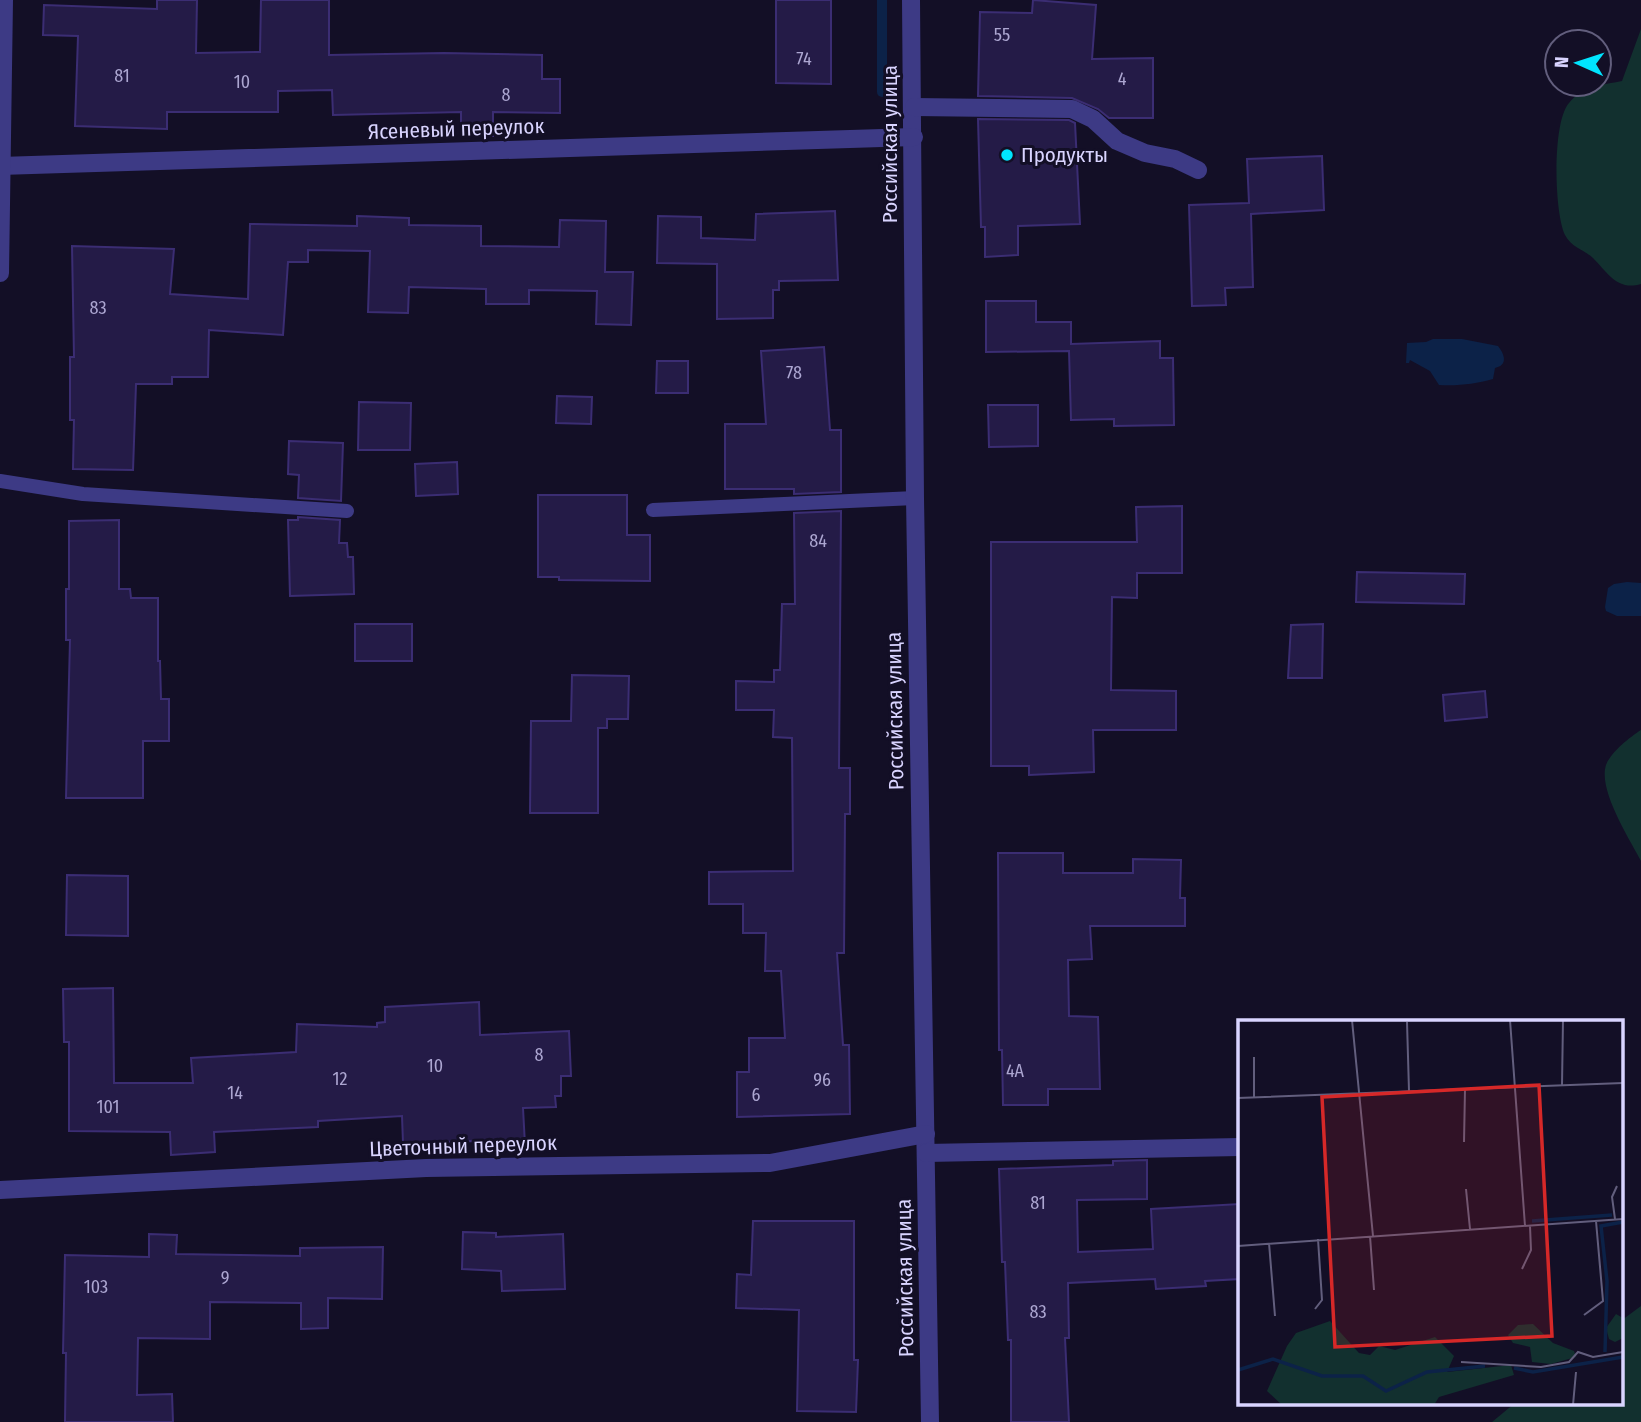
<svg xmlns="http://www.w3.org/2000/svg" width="1641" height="1422" font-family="'Fira Sans Condensed',sans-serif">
<rect width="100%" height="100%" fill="#130f26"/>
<g fill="#12302f">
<path d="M1641,29V284C1617,291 1608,273 1593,258C1583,249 1572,248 1565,235C1554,212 1552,122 1569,103C1583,86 1602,85 1622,81Z"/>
<path d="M1641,730V861C1629,838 1598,790 1606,765C1611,752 1630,737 1641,730Z"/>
<polygon points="1641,1306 1641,1422 1492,1422 1515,1403 1622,1403 1622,1320"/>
</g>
<g fill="#0c2248">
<path d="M1433,339H1462L1498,346C1505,355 1508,365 1495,368L1493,379C1475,384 1459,386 1439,385L1430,371L1410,360L1409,363H1406L1407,343L1426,342Z"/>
<polygon points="1627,582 1641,583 1641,616 1617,616 1606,611 1605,607 1608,588 1614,584"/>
</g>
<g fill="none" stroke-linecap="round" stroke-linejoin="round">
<polyline stroke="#0c2248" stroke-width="10" points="882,0 882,92"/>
</g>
<g fill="#241b47" stroke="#3b2d73" stroke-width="2">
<polygon points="157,0 197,0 196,53 260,52 261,0 329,0 329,55 444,53 542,55 542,79 560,79 560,113 493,112 493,136 461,136 461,112 333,115 332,90 278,91 278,112 167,112 167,129 75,126 78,36 43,35 44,5 157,9"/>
<polygon points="776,0 831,0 831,84 776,83"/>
<polygon points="1033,0 1096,5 1092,59 1153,58 1153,118 1109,118 1098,109 1072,98 978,96 980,12 1032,13"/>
<polygon points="978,119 1069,120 1075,123 1080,224 1018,226 1018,255 985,257 985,227 981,227"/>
<polygon points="1322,156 1324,210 1251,214 1253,287 1225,288 1226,305 1192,306 1189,205 1249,203 1247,159"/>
<polygon points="835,211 838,280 779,281 779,290 773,290 773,318 717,319 717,264 657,263 658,216 701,217 701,238 755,240 756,214"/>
<polygon points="357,216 409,218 409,225 481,226 481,246 559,247 560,220 606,221 605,272 633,272 631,325 596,324 597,291 529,290 529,304 486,304 486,289 409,287 408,313 368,312 370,251 308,250 308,262 288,262 283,335 209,330 208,377 172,377 172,384 136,384 133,470 73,469 74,420 70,420 70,357 74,357 72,246 174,249 170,294 248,299 250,224 357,226"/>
<polygon points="986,301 1036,301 1036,322 1071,322 1071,344 1160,341 1160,358 1173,358 1174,425 1114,426 1114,419 1071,420 1069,351 986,352"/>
<polygon points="824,347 830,430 841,430 841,492 794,494 794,489 725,489 725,424 766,424 761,351"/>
<polygon points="657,361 688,361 688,393 656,393"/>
<polygon points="557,396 592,397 591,424 556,423"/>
<polygon points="359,402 411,403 410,450 358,450"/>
<polygon points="988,405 1038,405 1038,446 989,447"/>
<polygon points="289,441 343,443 341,501 298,498 299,475 288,474"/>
<polygon points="457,462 458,494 416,496 415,464"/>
<polygon points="538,495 627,495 627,535 650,535 650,581 559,580 559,577 538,577"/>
<polygon points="1182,506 1182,573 1137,573 1137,598 1112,597 1111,690 1176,691 1176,730 1093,730 1094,772 1029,775 1029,766 991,766 991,542 1137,542 1136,507"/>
<polygon points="841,511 839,768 850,768 850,814 845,814 844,953 837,953 843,1045 849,1045 850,1114 737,1117 737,1072 749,1072 749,1038 785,1038 781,971 765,971 766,933 743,933 743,904 709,904 709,872 793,871 792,738 773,737 774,710 736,710 736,681 774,682 774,670 780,670 782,604 795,604 794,513"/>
<polygon points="298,517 340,520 339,543 347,543 348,557 353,557 354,594 290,596 288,520 298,520"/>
<polygon points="119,520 119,589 130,589 131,598 158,598 158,661 160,661 161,699 169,699 169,741 143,741 143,798 66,798 70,640 66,640 66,589 69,589 69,521"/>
<polygon points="1357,572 1465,574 1464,604 1356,602"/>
<rect x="355" y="624" width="57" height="37"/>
<polygon points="1323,624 1322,678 1288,678 1291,625"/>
<polygon points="572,675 629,676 628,719 607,719 607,728 598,728 598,813 530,813 531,721 571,721"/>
<polygon points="1485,691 1487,717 1445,721 1443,695"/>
<polygon points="998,853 1063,853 1063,873 1133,873 1133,859 1181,860 1180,898 1185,898 1185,926 1090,926 1092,959 1068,960 1069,1016 1098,1017 1100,1089 1048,1089 1048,1105 1003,1105 1002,1050 999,1050"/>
<polygon points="67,875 128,876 128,936 66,935"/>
<polygon points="113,988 114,1083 193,1083 191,1058 296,1052 297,1024 377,1027 377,1023 385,1022 385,1007 479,1002 480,1035 569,1031 571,1076 561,1076 561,1096 555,1096 556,1107 523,1108 525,1145 473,1148 473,1141 403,1143 402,1116 318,1121 318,1127 214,1132 215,1152 171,1155 170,1132 69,1131 69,1042 64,1042 63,989"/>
<polygon points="1147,1160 1147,1199 1077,1200 1078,1252 1153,1249 1151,1209 1240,1204 1240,1279 1205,1281 1206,1286 1156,1289 1155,1279 1068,1283 1069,1338 1065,1338 1069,1422 1011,1422 1011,1340 1008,1340 1005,1262 1002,1262 999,1169 1113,1165 1113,1161"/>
<polygon points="753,1221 854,1221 854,1360 858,1360 856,1412 797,1411 799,1310 736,1308 737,1274 751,1275"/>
<polygon points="463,1232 496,1233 496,1237 563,1234 565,1289 502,1291 501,1271 462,1269"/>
<polygon points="149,1234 177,1235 176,1254 300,1256 300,1248 383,1247 382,1299 328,1298 328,1328 301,1329 301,1303 210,1302 210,1339 138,1338 137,1395 172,1394 173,1422 65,1422 66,1353 63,1353 65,1255 149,1257"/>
</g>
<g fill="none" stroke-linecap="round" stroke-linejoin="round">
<g stroke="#3d3a85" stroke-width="14">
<polyline points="0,481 83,494 347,511"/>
<polyline points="653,510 915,498"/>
</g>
<g stroke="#3d3a85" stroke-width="18">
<polyline points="911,0 915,498 930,1422"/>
<polyline points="914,107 1072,109 1093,119 1117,141 1145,153 1175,159 1198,170"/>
<polyline points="0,166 914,137"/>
<polyline points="0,273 4,0"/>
<polyline points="926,1153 1240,1147"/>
<polyline points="0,1190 426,1168 770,1163 926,1134"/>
</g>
</g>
<circle fill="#00e5ff" stroke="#130f26" stroke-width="2.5" cx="1007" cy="155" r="7"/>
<g text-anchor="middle" stroke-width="6" stroke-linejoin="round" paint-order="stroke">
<g font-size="18" fill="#aca6d1">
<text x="1002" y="41">55</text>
<text x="804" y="65">74</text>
<text x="122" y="82">81</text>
<text x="1122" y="85">4</text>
<text x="242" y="88">10</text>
<text x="506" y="101">8</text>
<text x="98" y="314">83</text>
<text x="794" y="379">78</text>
<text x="818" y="547">84</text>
<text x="539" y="1061">8</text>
<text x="435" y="1072">10</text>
<text x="1015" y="1077">4А</text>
<text x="340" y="1085">12</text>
<text x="822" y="1086">96</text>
<text x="235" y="1099">14</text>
<text x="756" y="1101">6</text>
<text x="108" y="1113">101</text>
<text x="1038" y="1209">81</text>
<text x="225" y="1284">9</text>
<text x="96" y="1293">103</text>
<text x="1038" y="1318">83</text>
</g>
<g font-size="21" fill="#d9d4ff" stroke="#130f26">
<text transform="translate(456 129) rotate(-2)" y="7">Ясеневый переулок</text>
<text transform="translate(890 144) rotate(-90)" y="7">Российская улица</text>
<text transform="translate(895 711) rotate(-91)" y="7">Российская улица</text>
<text transform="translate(463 1146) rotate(-2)" y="7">Цветочный переулок</text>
<text transform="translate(905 1278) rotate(-91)" y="7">Российская улица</text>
</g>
<g font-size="21" fill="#d9d4ff" stroke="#130f26" text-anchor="start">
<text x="1021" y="162">Продукты</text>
</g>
</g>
<g transform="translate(1238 1020)">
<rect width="385" height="385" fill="#130f26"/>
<path d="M378,294L385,298V318L377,322L371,319L368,308ZM92,301L121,333L132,335L141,326L157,330L197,317L216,336L209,352L273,345L276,355L201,377L196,385H44L29,371L49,326L58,313ZM295,304L315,323L336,331L338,337L313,344L294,342L292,327L275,323L270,315L280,305Z" fill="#12302f"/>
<path fill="none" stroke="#0c2248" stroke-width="3.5" d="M294,201L374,195M367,332L369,261L363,206L385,202M276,348L295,352L385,337M0,350L35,339L84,356H125L148,371L189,352L247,346"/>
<path fill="none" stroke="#625e7d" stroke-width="2" d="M114,0L135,216M272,0L287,206M169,2L171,71M16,37V78M324,65L325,0M0,78L385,63M226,122L227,69M228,169L232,209M377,199L374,177L379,166M132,216L136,270M31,223L37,296M0,226L385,199M284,249L293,230L292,206M77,289L84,280L80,219M346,295L365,281L358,201M223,342L303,347L331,342L340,332L355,337L385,332M335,385L338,352"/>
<path fill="#d62828" fill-opacity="0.15" stroke="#d62828" stroke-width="3.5" d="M301,65L314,316L97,327L84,77Z"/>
<rect width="385" height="385" fill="none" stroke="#d9d4ff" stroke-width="3.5"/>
</g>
<g transform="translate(1578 63) rotate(273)"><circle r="33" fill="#130f26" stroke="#625e7d" stroke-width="2"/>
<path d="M0-5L12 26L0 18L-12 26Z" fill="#00e5ff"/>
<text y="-10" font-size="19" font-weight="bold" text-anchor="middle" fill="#d9d4ff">N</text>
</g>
</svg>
